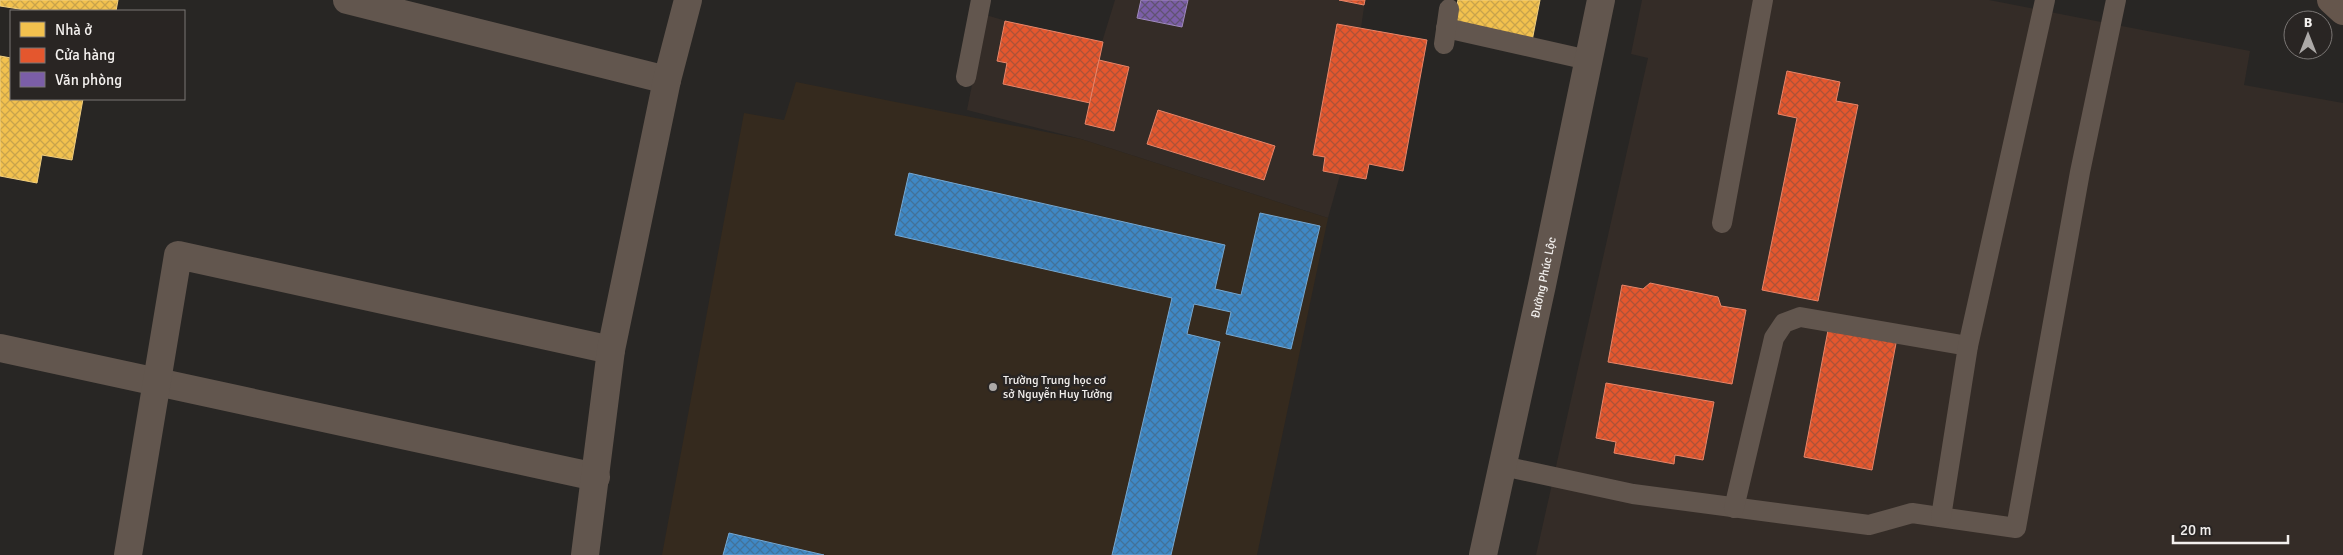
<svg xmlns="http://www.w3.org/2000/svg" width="2343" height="555" font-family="Signika,sans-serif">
<defs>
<pattern id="homes-cross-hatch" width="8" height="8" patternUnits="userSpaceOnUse" patternTransform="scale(1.25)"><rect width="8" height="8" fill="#f2c14e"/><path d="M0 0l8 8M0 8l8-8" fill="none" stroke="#c8a34c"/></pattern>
<pattern id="shops-cross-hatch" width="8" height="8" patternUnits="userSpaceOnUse" patternTransform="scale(1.25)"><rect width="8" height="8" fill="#e4572e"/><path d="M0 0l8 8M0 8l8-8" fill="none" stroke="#ae5237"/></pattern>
<pattern id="offices-cross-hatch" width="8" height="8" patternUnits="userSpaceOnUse" patternTransform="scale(1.25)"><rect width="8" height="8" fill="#7b5ea7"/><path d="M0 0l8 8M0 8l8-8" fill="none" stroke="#605272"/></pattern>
<pattern id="schools-cross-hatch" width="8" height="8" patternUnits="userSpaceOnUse" patternTransform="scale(1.25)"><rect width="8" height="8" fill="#3f88c5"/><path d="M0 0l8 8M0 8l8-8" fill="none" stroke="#427299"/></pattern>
</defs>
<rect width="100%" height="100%" fill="#282624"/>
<g fill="#342c27">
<polygon points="1115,0 1365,0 1361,28 1427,40 1403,171 1369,164 1366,179 1340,175 1328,218 1081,139 967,110 986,15 1006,21 1102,42"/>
<polygon points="1642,0 1989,0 2250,51 2244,85 2343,103 2343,555 1536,555 1648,58 1631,54"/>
</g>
<polygon fill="#352a1e" points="796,82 1081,139 1328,218 1257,555 662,555 744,113 784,120"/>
<g fill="url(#homes-cross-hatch)" stroke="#f2cf7e">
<polygon points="0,0 118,0 116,11 32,11 0,6"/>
<polygon points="1458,0 1540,0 1532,41 1453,25"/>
<polygon points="0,56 11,58 11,99 83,99 72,160 42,155 37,183 0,176"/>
</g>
<g fill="url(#shops-cross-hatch)" stroke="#e88568">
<polygon points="1339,0 1365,0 1364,5"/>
<polygon points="1005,21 1103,42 1090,103 1003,84 1007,63 997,61"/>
<polygon points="1337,24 1427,40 1403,171 1369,164 1366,179 1323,171 1325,157 1313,155"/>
<polygon points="1099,60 1129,67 1114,131 1085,124"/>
<polygon points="1787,71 1840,82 1836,101 1858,105 1818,301 1762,290 1797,118 1778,114"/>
<polygon points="1158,110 1275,146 1264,180 1147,144"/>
<polygon points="1650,283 1718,297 1721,306 1746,310 1732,384 1608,362 1622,285 1643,289"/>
<polygon points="1829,325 1897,338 1872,470 1804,457"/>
<polygon points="1606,383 1714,402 1703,460 1675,455 1674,464 1614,453 1616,442 1596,438"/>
</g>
<polygon fill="url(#offices-cross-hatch)" stroke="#9f8abc" points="1141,0 1188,0 1182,27 1137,18"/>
<g fill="url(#schools-cross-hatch)" stroke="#75a7d1">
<polygon points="909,173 1225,245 1215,289 1241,295 1260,213 1320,226 1291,349 1226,334 1231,312 1194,304 1187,334 1220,342 1171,555 1112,555 1172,298 895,235"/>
<polygon points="729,533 824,555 723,555"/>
</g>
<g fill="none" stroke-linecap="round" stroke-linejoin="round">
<g stroke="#62564e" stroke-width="20">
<polyline points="1446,28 1588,60"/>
<polyline points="1444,44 1449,9"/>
<polyline points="966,77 981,0"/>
<polyline points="1722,223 1763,0"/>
<polyline points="1503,466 1633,494 1869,525 1912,513 2016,528 2080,172 2116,0"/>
<polyline points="1734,508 1774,338 1784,323 1800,317 1968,346"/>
<polyline points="1941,517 1968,346 2045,0"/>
</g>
<g stroke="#62564e" stroke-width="28">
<polyline points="347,0 667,80"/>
<polyline points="0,348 596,477"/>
<polyline points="128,555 178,255 611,350"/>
<polyline points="585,555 611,350 667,80 688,0"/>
<path id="s1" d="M1483,555L1542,285L1601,0"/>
</g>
<polyline stroke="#65564c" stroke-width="28" points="2331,0 2343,11"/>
</g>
<circle fill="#aca9a7" stroke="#292523" stroke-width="2" cx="993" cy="387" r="5"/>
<g text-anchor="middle" stroke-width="5" stroke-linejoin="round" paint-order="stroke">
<g font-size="12" fill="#f3f0ee" stroke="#292523">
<text dy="4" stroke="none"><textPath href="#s1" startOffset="284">Đường Phúc Lộc</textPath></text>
</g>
<g font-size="12" fill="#f3f0ee" stroke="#292523" text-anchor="start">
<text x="1003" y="384">Trường Trung học cơ<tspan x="1003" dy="14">sở Nguyễn Huy Tưởng</tspan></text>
</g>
</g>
<rect x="10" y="10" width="175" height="90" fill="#292523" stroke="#7a7674"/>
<rect x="20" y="22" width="25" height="15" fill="#f2c14e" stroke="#7a7674"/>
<text x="55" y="35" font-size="15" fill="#f3f0ee">Nhà ở</text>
<rect x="20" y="48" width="25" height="15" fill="#e4572e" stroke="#7a7674"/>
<text x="55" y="60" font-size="15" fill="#f3f0ee">Cửa hàng</text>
<rect x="20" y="72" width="25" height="15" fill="#7b5ea7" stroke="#7a7674"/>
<text x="55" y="85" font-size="15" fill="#f3f0ee">Văn phòng</text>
<g transform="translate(2308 35)"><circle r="24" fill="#292523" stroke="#7a7674"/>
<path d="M0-4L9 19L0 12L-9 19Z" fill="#aca9a7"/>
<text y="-8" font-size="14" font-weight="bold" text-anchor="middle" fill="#f3f0ee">B</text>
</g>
<path d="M2173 535v8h115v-8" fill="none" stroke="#f3f0ee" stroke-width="2.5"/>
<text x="2180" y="535" font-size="15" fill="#f3f0ee" stroke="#292523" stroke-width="4" paint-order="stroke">20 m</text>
</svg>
